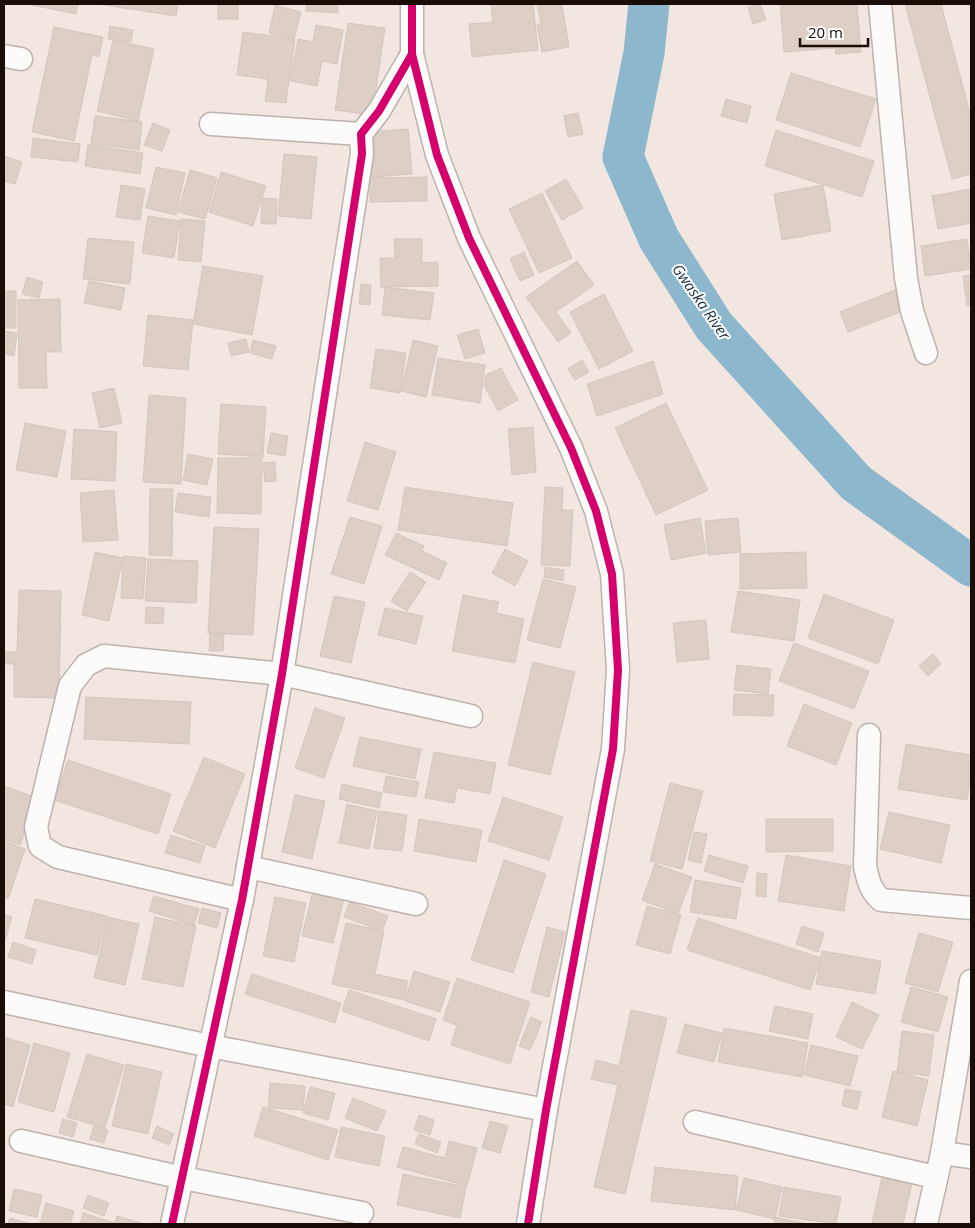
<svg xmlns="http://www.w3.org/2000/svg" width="975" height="1228" font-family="'Open Sans',sans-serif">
<rect width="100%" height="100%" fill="#f2e6e0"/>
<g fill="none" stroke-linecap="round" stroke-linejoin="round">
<polyline stroke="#8db7cd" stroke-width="41" points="649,4 644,53 623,157 659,239 714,326 856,483 971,566"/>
</g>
<g fill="#ddcec6" stroke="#d3c7c1">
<polygon points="27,4 78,4 76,14"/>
<polygon points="97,4 178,4 176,16"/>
<polygon points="307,4 338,4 338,13 306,11"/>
<polygon points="491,4 533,4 538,50 472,57 469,24 493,22"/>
<polygon points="537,4 562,4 569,47 542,52 537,25 541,24"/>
<polygon points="760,4 766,20 753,24 748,7"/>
<polygon points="780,4 857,4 861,52 836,54 835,48 784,52"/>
<polygon points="905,4 941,4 971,117 971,174 952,179"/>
<rect x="218" y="5" width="20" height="14"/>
<polygon points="275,5 301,12 294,39 269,33"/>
<polygon points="348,23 385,28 372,115 335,110"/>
<polygon points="316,25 343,30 337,64 322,61 317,86 290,81 298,39 313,42"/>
<polygon points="110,26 133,30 131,42 108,39"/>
<polygon points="54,27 103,37 99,57 92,55 74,141 32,132"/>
<polygon points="243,32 295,39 286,103 265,101 268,79 237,75"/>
<polygon points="113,40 154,49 138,121 97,111"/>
<polygon points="791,73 876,99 860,147 776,120"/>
<polygon points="726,99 751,106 747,123 721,116"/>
<polygon points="578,113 583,134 568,137 564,116"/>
<polygon points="95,116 142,122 139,150 91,144"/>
<polygon points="153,123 170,130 162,151 144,145"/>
<polygon points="408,129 412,174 372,177 368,132"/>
<polygon points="776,130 874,161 862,197 765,166"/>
<polygon points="33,138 80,144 78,162 31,157"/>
<polygon points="88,145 143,153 140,174 85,166"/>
<polygon points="284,154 317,157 311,219 278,216"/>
<polygon points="4,156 22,162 15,184 4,181"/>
<polygon points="156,167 185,173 176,215 146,208"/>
<polygon points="190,170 217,178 205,219 178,212"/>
<polygon points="221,172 266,186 253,226 209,212"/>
<polygon points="427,177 427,201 370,202 370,178"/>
<polygon points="566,179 583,208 562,220 545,191"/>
<polygon points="121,185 145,189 140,220 116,217"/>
<polygon points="823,185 831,231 782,240 774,194"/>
<polygon points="971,189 971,223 938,229 932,196"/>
<polygon points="542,193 572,258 539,273 509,209"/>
<polygon points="262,198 277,199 276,224 261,224"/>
<polygon points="148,216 180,221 174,258 142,253"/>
<polygon points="181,219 205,221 201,262 178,260"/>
<polygon points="88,238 134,242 130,284 83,279"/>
<polygon points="394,239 422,239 422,263 438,262 438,286 381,287 380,258 395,258"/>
<polygon points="967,239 971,269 925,276 921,246"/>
<polygon points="524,252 534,275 520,281 510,259"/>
<polygon points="577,261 594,285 556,312 571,333 558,342 526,297"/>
<polygon points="203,266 263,276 252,335 193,324"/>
<polygon points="971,275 971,306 967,306 963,276"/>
<polygon points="27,277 43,282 39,298 22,294"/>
<polygon points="89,281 125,288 121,310 84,303"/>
<polygon points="361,284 371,285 370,305 359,304"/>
<polygon points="385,287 434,293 430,320 382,315"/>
<polygon points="900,288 908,309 848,332 840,312"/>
<rect x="4" y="291" width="12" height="37"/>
<polygon points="604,294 633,351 599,369 570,312"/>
<polygon points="60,299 61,352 46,352 47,388 19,388 18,300"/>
<polygon points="148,315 193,320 188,370 143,366"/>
<polygon points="478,329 485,353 465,359 457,335"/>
<polygon points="4,331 17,333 14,356 4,354"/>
<polygon points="246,339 249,352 231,356 228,343"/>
<polygon points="253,340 276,346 272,359 250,353"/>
<polygon points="413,340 438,346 426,397 401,391"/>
<polygon points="376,349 406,353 400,393 370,388"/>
<polygon points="438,358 485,365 480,403 432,395"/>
<polygon points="582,360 589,372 575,380 568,369"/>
<polygon points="653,361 663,394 597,416 587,384"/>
<polygon points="501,368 518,400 498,411 484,385 486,375"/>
<polygon points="114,388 122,423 100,428 92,393"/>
<polygon points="149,395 186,398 181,484 143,482"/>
<polygon points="666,403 708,490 656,515 615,428"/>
<polygon points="221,404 266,407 263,457 218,454"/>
<polygon points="25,423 66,431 57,477 16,470"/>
<polygon points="533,427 536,472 512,475 508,429"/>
<polygon points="74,429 117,432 115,481 71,479"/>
<polygon points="271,433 288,436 285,456 267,453"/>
<polygon points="365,442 396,452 378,510 347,501"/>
<polygon points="188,454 213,459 207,485 183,480"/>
<polygon points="218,458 262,458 261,514 217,513"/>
<polygon points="275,462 276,481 265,482 263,463"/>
<polygon points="405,487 513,503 507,546 398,530"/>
<polygon points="545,487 563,488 562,510 573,510 570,566 541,565"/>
<polygon points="150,489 173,489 172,556 149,555"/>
<polygon points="114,490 118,540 83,542 80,493"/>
<polygon points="178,493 211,497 209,517 175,512"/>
<polygon points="350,517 382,526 364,584 331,574"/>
<polygon points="700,518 706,553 671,560 664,525"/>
<polygon points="738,518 741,552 708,555 705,521"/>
<polygon points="214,527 259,529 253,635 208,633"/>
<polygon points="396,533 424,546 422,551 447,563 439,580 385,555"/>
<polygon points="505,549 528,561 515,586 492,573"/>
<polygon points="95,552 123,558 109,621 82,615"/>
<polygon points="806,552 807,588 740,589 740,554"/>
<polygon points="123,556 146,558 143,599 121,598"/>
<polygon points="148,559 198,561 196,603 145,601"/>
<polygon points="545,567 564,570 563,581 544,577"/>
<polygon points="410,572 426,582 407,611 391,601"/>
<polygon points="543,579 576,587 560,648 527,640"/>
<polygon points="19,590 61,591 59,698 14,697 14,664 4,664 4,652 17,652"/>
<polygon points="738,591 800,600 794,641 731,632"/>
<polygon points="824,594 894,620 878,664 808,638"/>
<polygon points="463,595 499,602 496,613 524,619 515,663 452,651"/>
<polygon points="334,596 365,602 351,663 320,656"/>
<polygon points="146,607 164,608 163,624 145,623"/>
<polygon points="385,608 423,616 416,644 378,635"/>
<polygon points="706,620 709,659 677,662 673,623"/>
<polygon points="210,634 224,635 223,651 209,651"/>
<polygon points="794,643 869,671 854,709 779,681"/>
<polygon points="933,654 941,664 928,676 919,666"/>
<polygon points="533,662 575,672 550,775 508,765"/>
<polygon points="737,665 771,669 768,694 734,690"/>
<polygon points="734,694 774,695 773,716 733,715"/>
<polygon points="86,697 191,702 189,744 84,739"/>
<polygon points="804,704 852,723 836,765 787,746"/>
<polygon points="315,708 345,718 324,778 295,768"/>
<polygon points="360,737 421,749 415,779 353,766"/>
<polygon points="906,744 971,755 971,774 967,800 898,789"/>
<polygon points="434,752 496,763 490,794 457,788 454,803 425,798"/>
<polygon points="204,757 245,774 215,848 173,831"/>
<polygon points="68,760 171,794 158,834 54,800"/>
<polygon points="386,776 419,782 416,797 383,792"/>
<polygon points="670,783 703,791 682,869 650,861"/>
<polygon points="342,784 382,793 379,808 339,799"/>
<polygon points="4,786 37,798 20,845 4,839"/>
<polygon points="295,795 325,801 312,859 282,852"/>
<polygon points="503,797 563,817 549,860 488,841"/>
<polygon points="347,804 377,811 369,849 339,843"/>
<polygon points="379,811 407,815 402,851 374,848"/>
<polygon points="889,812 950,825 941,863 880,849"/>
<polygon points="419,819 482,830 476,862 414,851"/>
<polygon points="766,819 833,819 833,851 766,852"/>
<polygon points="694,832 707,834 701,863 688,860"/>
<polygon points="171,835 205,846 200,863 165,853"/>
<polygon points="4,841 25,849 8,899 4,897"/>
<polygon points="709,855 748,866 743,883 704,871"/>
<polygon points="786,855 851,866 844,911 778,901"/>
<polygon points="504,860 546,874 513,973 471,960"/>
<polygon points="655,864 692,877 678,914 642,900"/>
<polygon points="757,873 767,874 766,897 756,896"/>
<polygon points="695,880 741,888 736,919 690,912"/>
<polygon points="313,891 344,898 333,943 302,936"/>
<polygon points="154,896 199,909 194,925 149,911"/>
<polygon points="275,897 306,903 294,962 263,956"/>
<polygon points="35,899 107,916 97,955 25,938"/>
<polygon points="350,902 388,916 382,931 344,917"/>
<polygon points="647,906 681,915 670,954 636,945"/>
<polygon points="202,908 221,913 217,928 198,923"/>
<polygon points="4,914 12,917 4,944"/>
<polygon points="108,917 139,924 125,985 94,978"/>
<polygon points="155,917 196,926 183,987 142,979"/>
<polygon points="698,918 821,958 810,990 687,950"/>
<polygon points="346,923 384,931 375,974 408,981 404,1000 332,984"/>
<polygon points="802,926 824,933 818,952 796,944"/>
<polygon points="547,927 565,932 549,997 531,992"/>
<polygon points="919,933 953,942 938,992 905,983"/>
<polygon points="13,942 36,950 32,964 8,957"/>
<polygon points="822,951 881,961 875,994 816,984"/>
<polygon points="414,971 450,982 440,1012 405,1001"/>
<polygon points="252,974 341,1003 335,1023 245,994"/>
<polygon points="457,978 530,1002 510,1064 451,1045 457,1025 443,1020"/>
<polygon points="911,987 948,997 938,1032 901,1022"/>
<polygon points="349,990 436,1019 429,1041 342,1011"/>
<polygon points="852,1002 879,1015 862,1049 836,1037"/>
<polygon points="775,1006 813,1014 808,1039 769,1031"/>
<polygon points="631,1010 667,1018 625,1194 594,1187 618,1085 591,1079 596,1060 619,1066"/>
<polygon points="531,1017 542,1022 530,1050 519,1046"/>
<polygon points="685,1024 722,1033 714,1062 677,1053"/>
<polygon points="724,1028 808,1043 802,1077 718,1062"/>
<polygon points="902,1031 934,1035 929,1076 897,1072"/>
<polygon points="4,1037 30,1045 13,1107 4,1104"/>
<polygon points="34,1043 70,1053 54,1112 18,1102"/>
<polygon points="811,1045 858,1056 850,1086 804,1075"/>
<polygon points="87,1054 124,1065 105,1128 67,1117"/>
<polygon points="126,1064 162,1072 148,1134 112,1126"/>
<polygon points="893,1071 928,1080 917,1126 882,1117"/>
<polygon points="270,1083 305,1086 303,1110 268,1108"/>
<polygon points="310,1087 335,1093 328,1120 303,1113"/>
<polygon points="845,1089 861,1092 857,1109 842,1106"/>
<polygon points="353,1098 386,1111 377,1131 345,1118"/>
<polygon points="263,1107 338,1130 328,1160 254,1136"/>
<polygon points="419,1115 434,1120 430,1135 414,1130"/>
<polygon points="63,1119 77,1123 73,1137 59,1133"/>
<polygon points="490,1121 508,1126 500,1153 482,1148"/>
<polygon points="94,1125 108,1130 104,1143 90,1139"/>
<polygon points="157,1126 174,1134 169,1145 152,1138"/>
<polygon points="341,1127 385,1136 379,1166 335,1157"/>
<polygon points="419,1134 441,1142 437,1153 415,1144"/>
<polygon points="449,1141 477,1148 467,1186 397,1167 403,1147 445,1158"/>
<polygon points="655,1167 738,1176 735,1210 651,1201"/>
<polygon points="403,1174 466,1187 460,1218 397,1205"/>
<polygon points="882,1177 912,1183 903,1224 872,1224"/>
<polygon points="744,1178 782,1187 775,1219 736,1210"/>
<polygon points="784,1187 841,1197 836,1224 779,1216"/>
<polygon points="14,1189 42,1195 37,1217 9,1211"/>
<polygon points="88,1195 109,1203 104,1216 83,1208"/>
<polygon points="46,1203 74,1211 70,1224 40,1224"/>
<polygon points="83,1213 115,1223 117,1216 144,1224 80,1224"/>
<polygon points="775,1217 807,1224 774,1224"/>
<polygon points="10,1218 32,1224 8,1224"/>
</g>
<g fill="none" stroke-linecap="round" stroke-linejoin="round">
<defs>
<g id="minor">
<polyline points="412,4 412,54 437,155 469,238 571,448 596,511 612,574 618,670 613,749 546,1110 528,1224"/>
<polyline points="880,4 906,278 912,311 926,353"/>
<polyline points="4,56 21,59"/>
<polyline points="211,124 361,134"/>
<path d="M869,735L865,866C868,880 870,890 881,900L971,908"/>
<polyline points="248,867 416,904"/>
<polyline points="242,900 58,857 40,846 36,827 70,686 86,665 104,656 282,674 471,716"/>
<polyline points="4,1002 210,1046 546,1110"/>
<polyline points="695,1122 935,1177"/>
<polyline points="21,1141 183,1178 362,1213"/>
<polyline points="942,1153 971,1157"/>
<polyline points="172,1224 242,900 282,674 362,154 361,134 379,111 412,54"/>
<polyline points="926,1224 942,1153 971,981"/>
</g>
</defs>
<use href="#minor" stroke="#beb2ac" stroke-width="25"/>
<use href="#minor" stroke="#fdfbfa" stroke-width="22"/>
<defs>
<g id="cycleway">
<polyline points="412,4 412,54 437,155 469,238 571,448 596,511 612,574 618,670 613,749 546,1110 528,1224"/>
<polyline points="172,1224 242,900 282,674 362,154 361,134 379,111 412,54"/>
</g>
</defs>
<use href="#cycleway" stroke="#fff" stroke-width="11"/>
<use href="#cycleway" stroke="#d6006c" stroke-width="8"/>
</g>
<g text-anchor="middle" stroke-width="4" stroke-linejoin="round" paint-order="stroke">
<g font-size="15" font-style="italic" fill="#153342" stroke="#fff">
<text transform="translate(701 302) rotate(55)" y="5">Gwaska River</text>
</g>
</g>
<rect width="975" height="1228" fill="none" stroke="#190d07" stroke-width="10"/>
<path d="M800 38v8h68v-8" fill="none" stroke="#190d07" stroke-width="2.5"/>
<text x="808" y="38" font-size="15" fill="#190d07" stroke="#ffffff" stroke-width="4" paint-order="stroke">20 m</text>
</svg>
